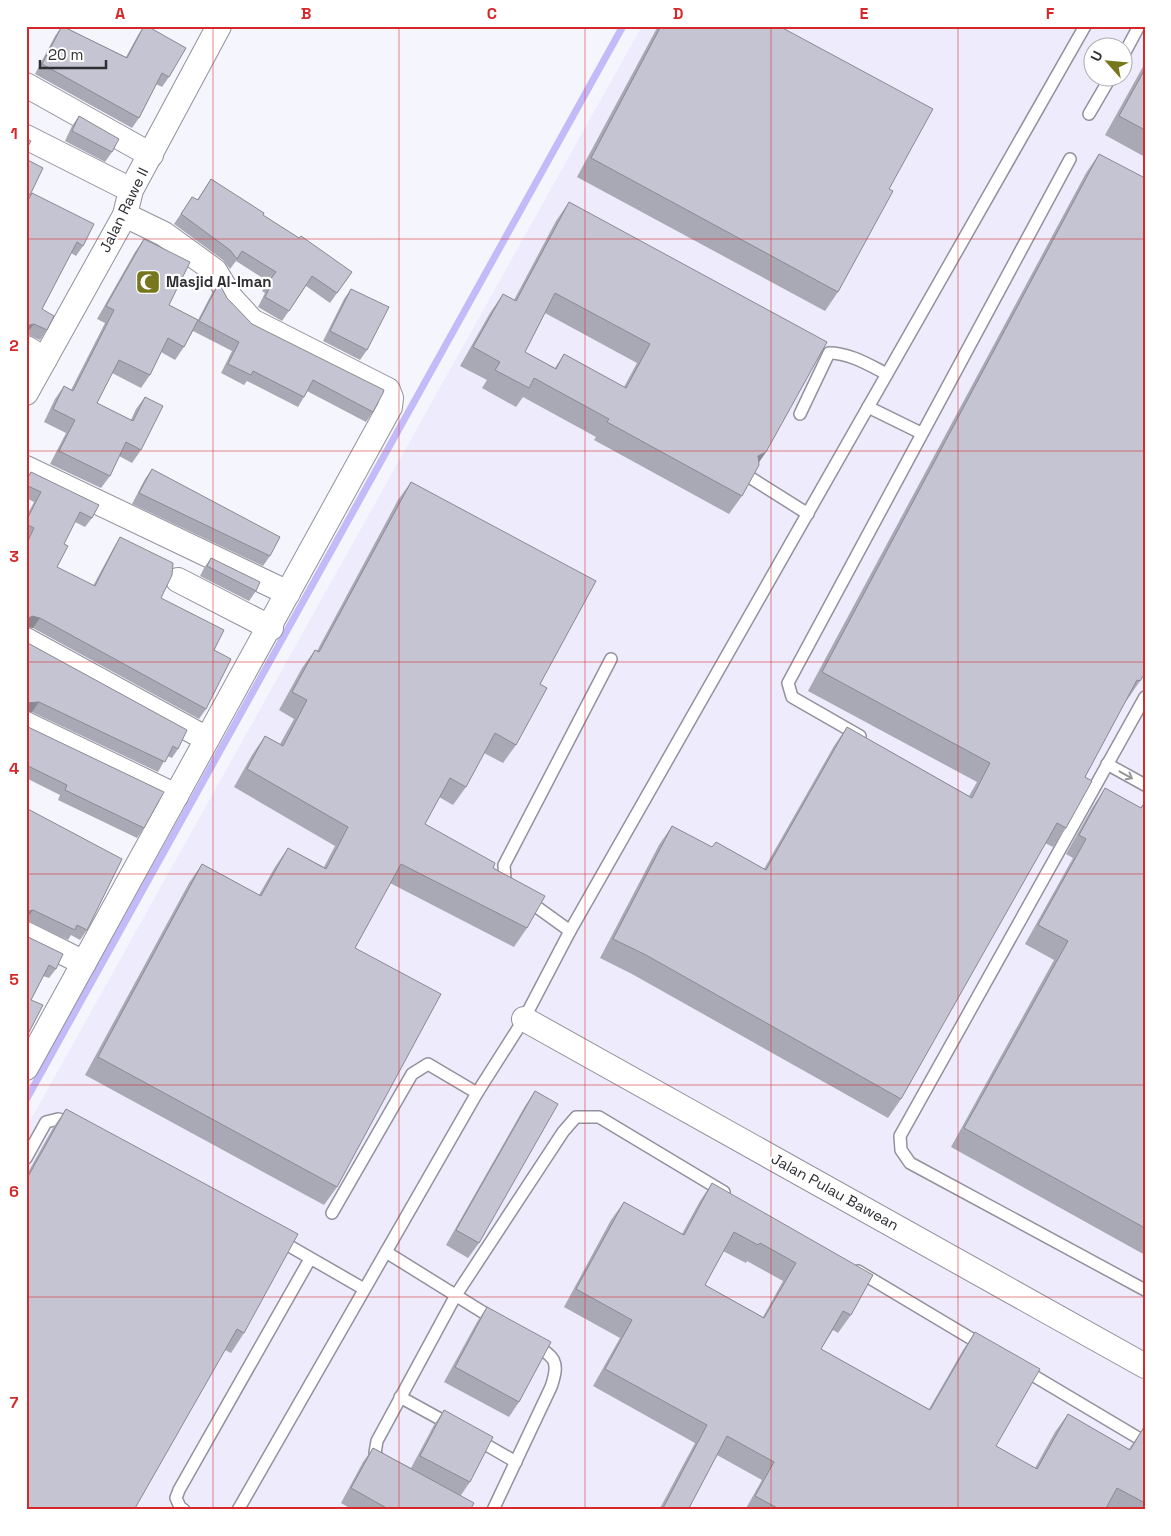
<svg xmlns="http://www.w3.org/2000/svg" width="1171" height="1536" font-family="'Space Grotesk',sans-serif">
<rect width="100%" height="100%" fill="#f5f5fd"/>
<path fill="#edebfc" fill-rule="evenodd" d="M642,26H1145V1510H26V1128ZM1094,48H1124V78H1094Z"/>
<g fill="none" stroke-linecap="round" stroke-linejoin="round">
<polyline stroke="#c2baf9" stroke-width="7" points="26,1100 623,26"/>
<defs>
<g id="lane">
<polyline points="1124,54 1139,26"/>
<polyline points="1089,114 1110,78"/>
<polyline points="868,407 921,433"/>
<path d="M800,414L829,353C850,353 869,365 887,374"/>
<polyline points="751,478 808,514"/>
<polyline points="1145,697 900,1136 901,1150 910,1163 1145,1290"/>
<polyline points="860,736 792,697 788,683 1070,159"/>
<polyline points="1107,764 1145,785"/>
<polyline points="510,888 505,879 504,865 611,659"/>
<polyline points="527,900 570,931"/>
<polyline points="26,1158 46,1122 58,1119 72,1122"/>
<polyline points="332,1213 412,1074 428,1064 477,1093"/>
<polyline points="279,1240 364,1289"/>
<polyline points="386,1252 497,1321"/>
<polyline points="858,1271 982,1345"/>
<polyline points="1024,1370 1145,1442"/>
<polyline points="400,1397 451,1425"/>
<polyline points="476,1439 516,1462"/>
<polyline points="380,1461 375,1453 377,1441 456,1295 563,1132 576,1117 599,1117 724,1192"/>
<polyline points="184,1510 180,1507 176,1498 179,1490 310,1259"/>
<polyline points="238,1510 477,1093 524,1019 570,931 1085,26"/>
<path d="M493,1510L551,1387C560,1361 555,1357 533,1344"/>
</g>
<g id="street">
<polyline points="26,85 151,155"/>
<polyline points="26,137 131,190"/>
<polyline points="26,348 45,359"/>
<polyline points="26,393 125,215 131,190 219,26"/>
<polyline points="26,468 288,593"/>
<polyline points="178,580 271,628"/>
<polyline points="26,640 207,739"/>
<polyline points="26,724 176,796"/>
<polyline points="26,934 84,963"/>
<polyline points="524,1019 1145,1366"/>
<polyline points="26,1068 390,407 391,398 388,390 252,321 231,298 215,271 164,234 125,215"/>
</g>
</defs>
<use href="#lane" stroke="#92919d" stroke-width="14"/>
<use href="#street" stroke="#92919d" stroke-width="26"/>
<use href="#lane" stroke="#fff" stroke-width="11"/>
<use href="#street" stroke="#fff" stroke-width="24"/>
</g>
<g fill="#a9a9b5" fill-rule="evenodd">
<polygon points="62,26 126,57 138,35 144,26 169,77 162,87 156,84 139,118 132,128 35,74 55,36"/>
<polygon points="658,26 779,26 889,189 838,292 825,311 577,177"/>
<polygon points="1145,63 1145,157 1105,135"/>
<polygon points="79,116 112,152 105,162 65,141 72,126"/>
<polygon points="1099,154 1140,681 1127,700 1126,700 1085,777 1066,828 1053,847 1045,843 901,1099 888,1118 632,974 600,958 659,845 672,826 712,847 716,842 764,869 834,746 847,727 969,796 977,782 808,691 1086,173"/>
<polygon points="26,159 30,195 26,200"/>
<polygon points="211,179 263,215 352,272 330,303 306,286 282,321 258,307 265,293 262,291 269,282 236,261 230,269 223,260 174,224 192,197 197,200"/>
<polygon points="32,193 83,246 76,256 71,253 42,309 47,330 40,340 26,334 26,201"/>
<path d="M569,202L766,452L759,462L742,496L729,514L594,440L596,437L523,397L516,407L482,388L487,380L460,366L490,313L503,294L514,300L556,221ZM545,313L637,363L624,387L564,354L555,368L525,352Z"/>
<polygon points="144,239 169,305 198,320 212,293 219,283 227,298 252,324 373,412 366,422 307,391 304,397 298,407 247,381 244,385 221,373 232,351 193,331 184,347 175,360 161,352 150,375 141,388 112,373 97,403 131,420 136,409 145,397 141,450 132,463 119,456 110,476 101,488 50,464 66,433 44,422 55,399 64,386 71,390 105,323 97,319 135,252"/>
<polygon points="351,289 367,350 360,360 323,341 344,299"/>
<polygon points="152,469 270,556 263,566 132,504 145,479"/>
<polygon points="31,472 92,518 85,527 75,522 64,544 57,567 93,586 114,547 120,537 161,598 214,650 206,709 199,719 33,628 26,627 26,541 27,538 26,538 26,517 34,502 26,498 26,479"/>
<polygon points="411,482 540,684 516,745 503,763 484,753 466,787 453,805 439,797 425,824 493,868 527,928 514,947 390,883 355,948 337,1187 324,1205 85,1075 189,883 202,864 259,895 275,867 288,848 324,867 335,846 234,787 252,755 265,736 280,744 294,719 279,710 302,668 315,650 317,651 398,500"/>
<polygon points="211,558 256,591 249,601 200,576 204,568"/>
<polygon points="26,642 178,749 172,758 167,756 158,772 32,712"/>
<polygon points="26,726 144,828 137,838 58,800 60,795 26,778"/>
<polygon points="1105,788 1140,808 1145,802 1145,1255 951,1147 1054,960 1025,944 1073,858 1066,854 1092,808"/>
<polygon points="26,808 87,930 80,940 71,935 68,940 26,921"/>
<polygon points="26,936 56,969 49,978 43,976 31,1000"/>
<polygon points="535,1091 479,1243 468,1258 446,1245 525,1106"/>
<polygon points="66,1109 244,1333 231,1353 225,1350 26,1510 26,1176 53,1128"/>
<path d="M712,1183L851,1315L838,1333L833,1330L821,1349L929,1409L963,1350L975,1332L996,1446L1035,1468L1055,1432L1068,1414L1129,1449L1144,1427H1145V1510H1112L1107,1507L1105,1510H745L762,1480L717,1455L688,1510H659L695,1443L593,1386L620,1338L564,1307L611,1220L624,1202L682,1234L700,1201ZM723,1251L746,1263L747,1261L783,1281L763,1317L705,1285Z"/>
<polygon points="487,1307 519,1402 509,1417 444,1382 477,1322"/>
<polygon points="444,1410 470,1482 461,1495 470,1510 353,1510 341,1503 363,1462 373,1448 411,1468 434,1425"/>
</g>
<g fill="#8a8993">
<polygon points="34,324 26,334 26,326"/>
<polygon points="766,452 753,471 758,456"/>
<polygon points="32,616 40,618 33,628 26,627 26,620"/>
<polygon points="39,702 32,712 26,712 26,703"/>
<polygon points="33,910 26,919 26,912"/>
</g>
<g fill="#c5c4d2" stroke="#8a8993" fill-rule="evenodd">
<polygon points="62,26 127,58 144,26 147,26 186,48 169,77 162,73 139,118 42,64"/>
<polygon points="661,26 779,26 933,109 889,189 893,191 838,292 591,158"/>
<polygon points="1145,69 1145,130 1119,116"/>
<polygon points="79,116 119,139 112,152 72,131"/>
<polygon points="26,138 31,141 26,150"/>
<polygon points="1099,154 1145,178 1145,673 1140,681 1137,680 1085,777 1092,781 1066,828 1057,823 901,1099 646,955 613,939 672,826 712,847 716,842 766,870 847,727 972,798 990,763 822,672"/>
<polygon points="26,159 43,168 30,195 26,193"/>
<polygon points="211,179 264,213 263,215 299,238 301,236 352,272 337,293 312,276 289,311 265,297 272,283 269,281 276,272 242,251 237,259 230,250 181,214 192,197 198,200"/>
<polygon points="32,193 94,224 83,246 77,242 42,309 54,316 47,330 34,324 26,326 26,204"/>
<path d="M569,202L827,342L766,452L758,456L759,465L742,496L607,422L609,419L534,378L529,388L495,370L500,362L473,347L503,294L516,301ZM555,293L650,344L626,388L564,354L556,369L525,352Z"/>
<polygon points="144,239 190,262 169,305 198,320 184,347 168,338 150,375 119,360 97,403 133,421 145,397 163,406 141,450 126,442 110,476 59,451 75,420 53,409 64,386 73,391 114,310 106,306"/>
<polygon points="219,283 227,298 252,324 384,390 383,393 373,412 313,380 304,397 253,371 251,375 228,364 239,342 199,321"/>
<polygon points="351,289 389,307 367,350 330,331"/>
<polygon points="152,469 280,537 270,556 139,493"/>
<polygon points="31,472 99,505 92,518 80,512 64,544 68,546 57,567 95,586 120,537 173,563 172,575 161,598 224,630 214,650 231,659 206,709 40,618 32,616 26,620 26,545 34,528 26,524 26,521 41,492 26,485 26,481"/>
<polygon points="411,482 596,581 540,684 547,688 516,745 495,733 466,787 450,778 425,824 495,863 493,868 545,896 527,928 401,864 355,948 441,994 337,1187 98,1057 202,864 261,896 288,848 326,869 348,827 247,769 265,736 283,746 307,700 292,692 315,650 319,652"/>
<polygon points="211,558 260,582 256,591 207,566"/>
<polygon points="26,642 187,730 178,749 173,746 165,762 39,702 26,703"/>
<polygon points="26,726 164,792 144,828 65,790 67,785 26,765"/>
<polygon points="1105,788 1141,808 1145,802 1145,1228 964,1128 1068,941 1038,925 1086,839 1079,835"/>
<polygon points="26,808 122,859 87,930 77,925 75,930 33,910 26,912 26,842 28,838 26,837"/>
<polygon points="26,936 63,954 56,969 49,965 31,1000 43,1005 26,1038"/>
<polygon points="535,1091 558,1104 479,1243 456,1230"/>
<polygon points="66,1109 298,1234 244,1333 237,1329 134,1510 26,1510 26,1180"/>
<path d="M712,1183L873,1275L851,1315L843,1311L821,1349L930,1410L975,1332L1040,1369L996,1446L1037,1469L1068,1414L1130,1450L1144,1427H1145V1503L1117,1488L1105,1510H781L755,1496L774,1462L727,1436L688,1510H662L707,1425L605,1369L632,1320L576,1289L624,1202L684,1235ZM734,1232L758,1245L760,1243L796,1263L764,1318L705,1285Z"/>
<polygon points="487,1307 551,1342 519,1402 455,1367"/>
<polygon points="444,1410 493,1437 470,1482 420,1456"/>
<polygon points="373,1448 474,1503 470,1510 390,1510 351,1488"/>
</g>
<defs><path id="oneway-shaft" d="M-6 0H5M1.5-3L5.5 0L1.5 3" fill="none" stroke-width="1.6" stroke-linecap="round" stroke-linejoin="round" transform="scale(1.25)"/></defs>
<use stroke="#969699" href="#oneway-shaft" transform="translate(1126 775) rotate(29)"/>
<path fill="none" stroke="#d62828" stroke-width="1" stroke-opacity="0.55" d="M213,26V1510M399,26V1510M585,26V1510M771,26V1510M958,26V1510M26,239H1145M26,451H1145M26,662H1145M26,874H1145M26,1085H1145M26,1297H1145"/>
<defs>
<symbol id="mosque-square" viewBox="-11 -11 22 22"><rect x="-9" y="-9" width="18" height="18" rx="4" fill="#76771d" stroke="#fff"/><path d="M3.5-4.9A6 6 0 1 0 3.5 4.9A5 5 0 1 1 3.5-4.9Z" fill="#fff"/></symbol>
</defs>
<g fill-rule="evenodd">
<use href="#mosque-square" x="134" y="268" width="28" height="28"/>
</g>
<g text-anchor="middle" stroke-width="4.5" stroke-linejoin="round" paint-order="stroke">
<g font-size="15" fill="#2e2e33" stroke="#fff">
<text transform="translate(124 210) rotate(-64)" y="5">Jalan Rawe II</text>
<text transform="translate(835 1192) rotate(29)" y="5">Jalan Pulau Bawean</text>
</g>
<g font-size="15" font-weight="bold" fill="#2e2e33" stroke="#fff" text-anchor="start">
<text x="166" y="287">Masjid Al-Iman</text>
</g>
</g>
<rect width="1171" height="1536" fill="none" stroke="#ffffff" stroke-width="55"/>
<g transform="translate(1108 62) rotate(297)"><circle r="24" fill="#ffffff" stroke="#ababad"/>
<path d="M0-4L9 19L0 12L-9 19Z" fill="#76771d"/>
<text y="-8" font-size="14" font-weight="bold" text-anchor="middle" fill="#2e2e33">U</text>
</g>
<path d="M40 60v8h66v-8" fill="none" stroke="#2e2e33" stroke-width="2.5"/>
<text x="48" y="60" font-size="15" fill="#2e2e33" stroke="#ffffff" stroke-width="4" paint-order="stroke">20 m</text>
<rect x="28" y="28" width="1116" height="1480" fill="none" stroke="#d62828" stroke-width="2"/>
<g font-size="16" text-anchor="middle" font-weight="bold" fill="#d62828">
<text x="120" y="19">A</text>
<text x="306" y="19">B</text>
<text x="492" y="19">C</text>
<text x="678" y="19">D</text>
<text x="864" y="19">E</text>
<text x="1050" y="19">F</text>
<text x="14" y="139">1</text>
<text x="14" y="351">2</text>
<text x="14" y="562">3</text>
<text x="14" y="774">4</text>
<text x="14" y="985">5</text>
<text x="14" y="1197">6</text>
<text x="14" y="1408">7</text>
</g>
</svg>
